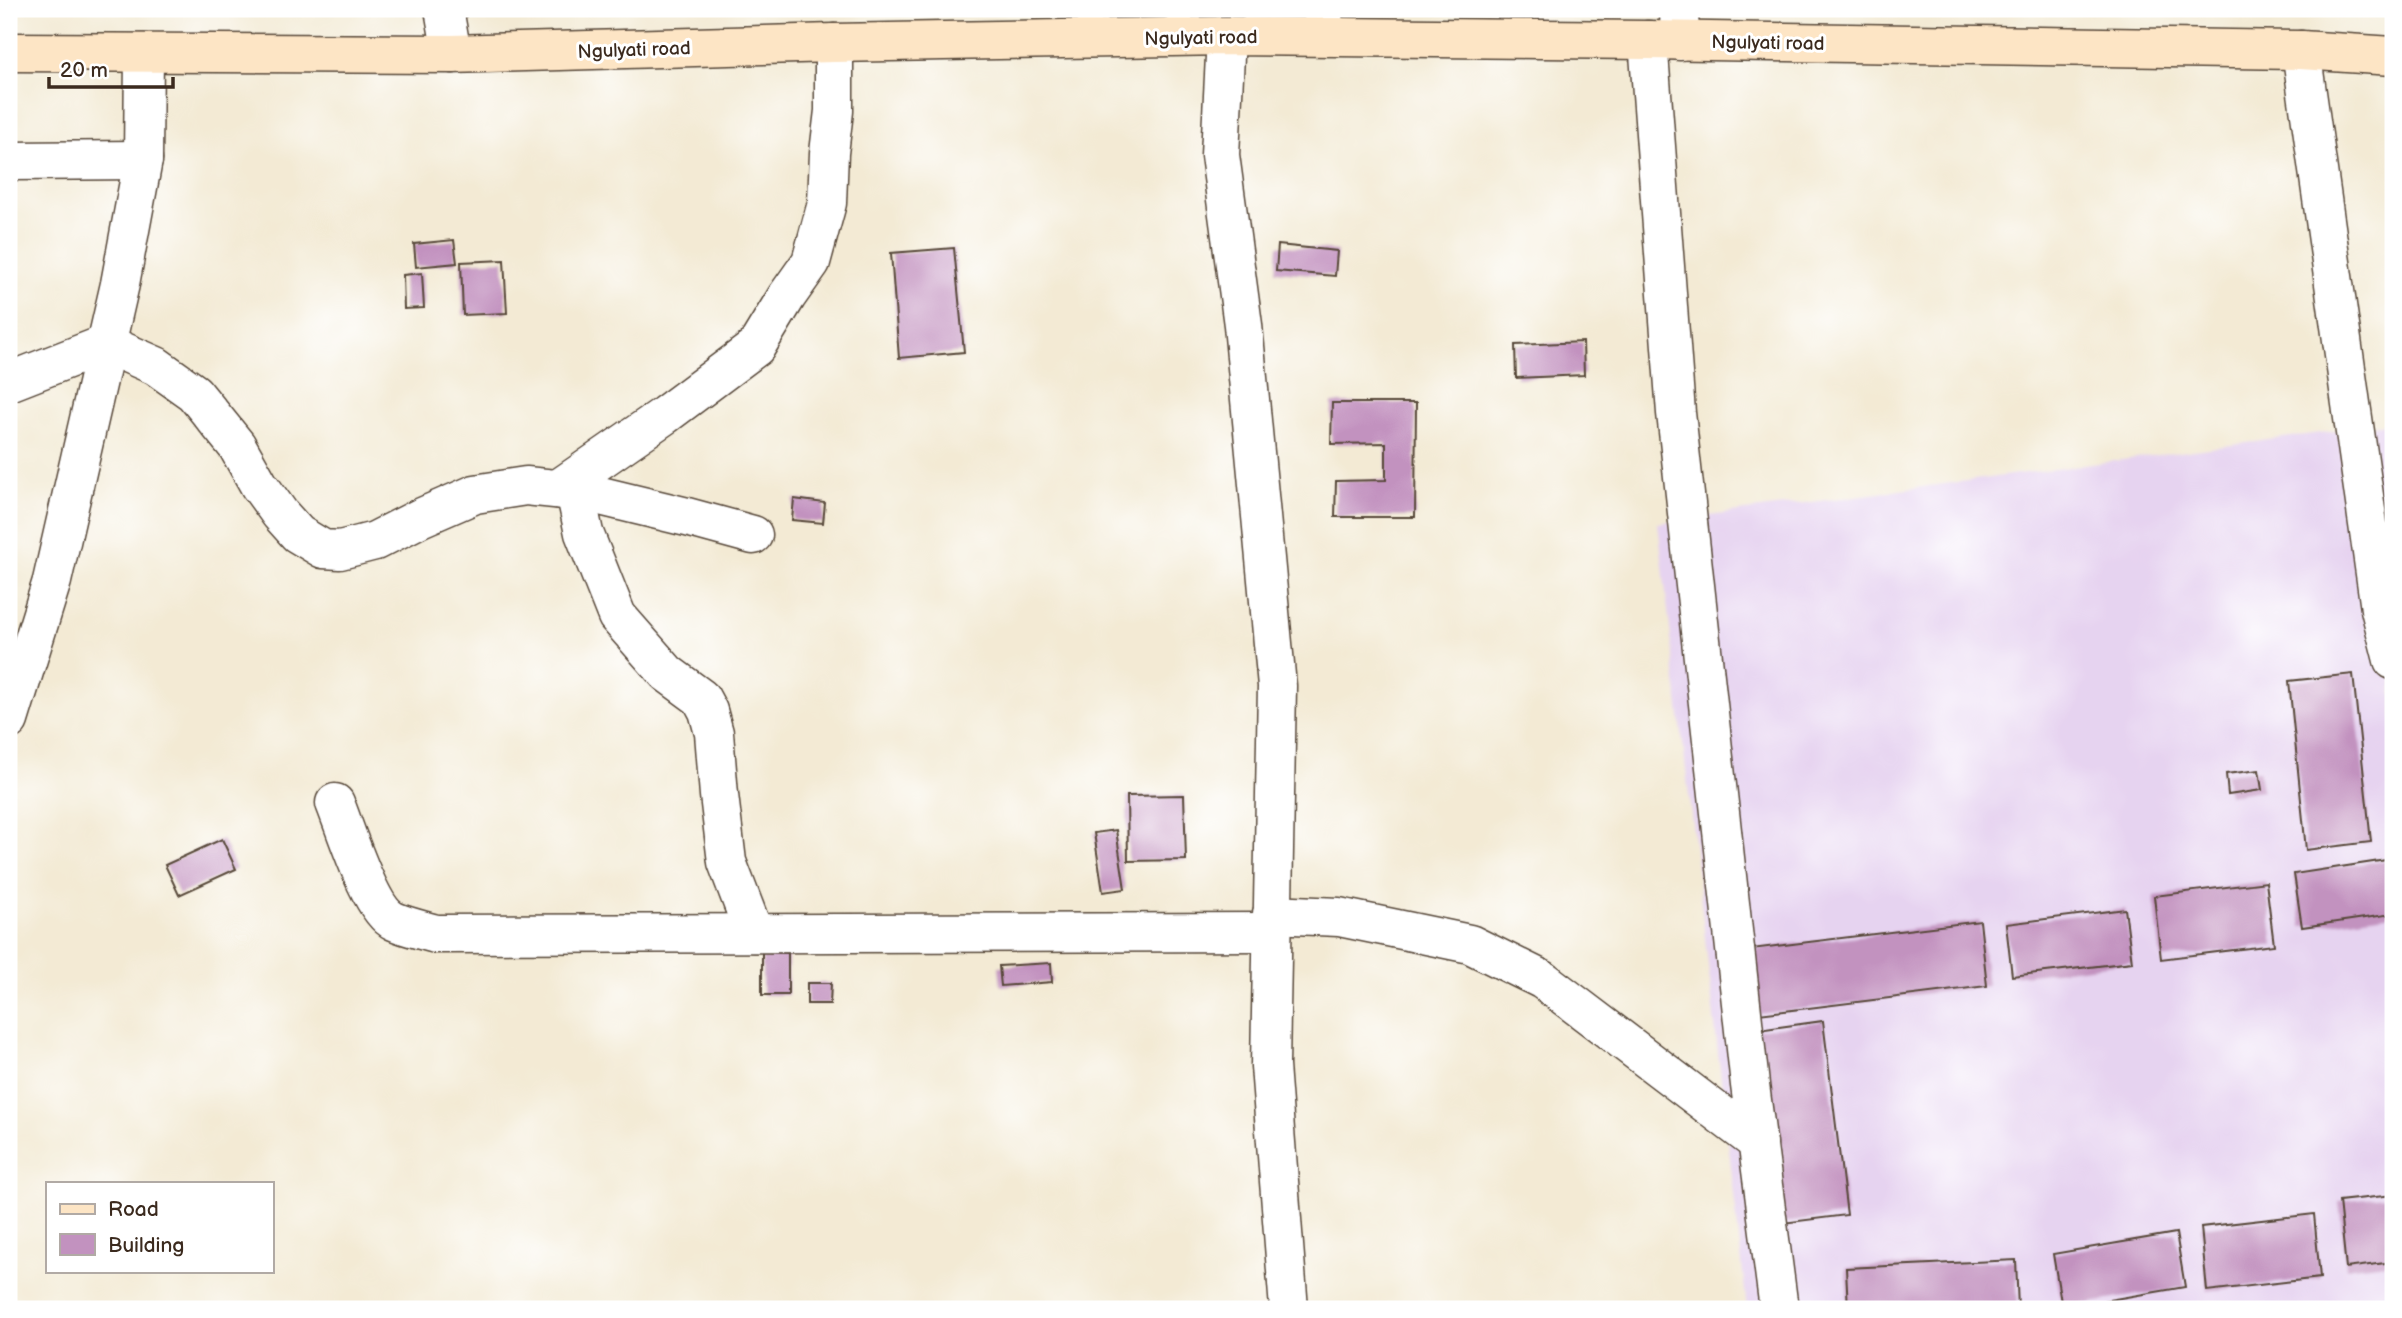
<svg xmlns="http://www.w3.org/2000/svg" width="2402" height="1318" font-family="'Balsamiq Sans',sans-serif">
<rect width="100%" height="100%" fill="#fff"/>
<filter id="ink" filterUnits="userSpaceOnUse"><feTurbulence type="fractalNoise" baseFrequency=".0143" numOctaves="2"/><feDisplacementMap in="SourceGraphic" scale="14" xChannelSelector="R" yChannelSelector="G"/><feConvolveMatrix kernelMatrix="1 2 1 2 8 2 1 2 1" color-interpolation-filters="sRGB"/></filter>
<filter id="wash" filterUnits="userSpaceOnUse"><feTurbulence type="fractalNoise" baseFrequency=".00686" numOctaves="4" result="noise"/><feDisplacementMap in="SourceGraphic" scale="28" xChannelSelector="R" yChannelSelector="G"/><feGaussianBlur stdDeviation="1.57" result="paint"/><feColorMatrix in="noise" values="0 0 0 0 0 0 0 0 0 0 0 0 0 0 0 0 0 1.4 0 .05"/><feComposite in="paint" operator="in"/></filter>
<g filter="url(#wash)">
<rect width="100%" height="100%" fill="#f3ead4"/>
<polygon fill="#e6d3f0" points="2393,423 2393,1309 1747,1309 1658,523"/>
<g id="blocks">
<g fill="#c292bf">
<polygon points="454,240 457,263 416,267 414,244"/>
<polygon points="1278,245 1337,251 1335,276 1276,271"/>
<polygon points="954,248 964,352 899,358 891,253"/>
<polygon points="504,260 507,313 463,315 461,262"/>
<polygon points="422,273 424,308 404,309 403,275"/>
<polygon points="1583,342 1584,375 1516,378 1515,345"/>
<polygon points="1332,403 1416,403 1415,517 1335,517 1336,481 1386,480 1386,443 1331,444"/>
<polygon points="794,499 825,503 823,523 792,520"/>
<polygon points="2353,674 2371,842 2306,850 2289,681"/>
<polygon points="2259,770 2262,790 2228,795 2226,774"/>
<polygon points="1184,795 1186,860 1128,861 1127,796"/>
<polygon points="1116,830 1125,889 1103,892 1094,833"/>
<polygon points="222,839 236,869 179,895 165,865"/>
<polygon points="2393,859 2393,914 2302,927 2294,874"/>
<polygon points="2266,882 2274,945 2161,959 2154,896"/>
<polygon points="2125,909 2132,962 2012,976 2006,924"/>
<polygon points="1980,921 1987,986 1759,1014 1751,949"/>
<polygon points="762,952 788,953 788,995 762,995"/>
<polygon points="1051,963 1052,982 1001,986 999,966"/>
<polygon points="807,983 831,983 830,1004 807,1004"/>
<polygon points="1823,1021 1847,1215 1783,1223 1758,1030"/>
<polygon points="2393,1195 2393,1262 2346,1268 2339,1201"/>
<polygon points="2314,1214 2320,1278 2207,1291 2201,1227"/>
<polygon points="2176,1233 2185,1287 2062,1308 2053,1254"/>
<polygon points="2016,1260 2018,1309 1848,1309 1846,1268"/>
</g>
</g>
</g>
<g filter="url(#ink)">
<use href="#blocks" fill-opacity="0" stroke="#574739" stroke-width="2"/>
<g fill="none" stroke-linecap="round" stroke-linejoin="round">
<defs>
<g id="street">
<polyline points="444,9 452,54"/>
<polyline points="1323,9 1324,36"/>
<polyline points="1679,9 1680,41"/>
<polyline points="1226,36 1220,155 1243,325 1277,686 1270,1066 1289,1309"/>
<polyline points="1648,40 1676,413 1750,1085 1779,1309"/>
<polyline points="2301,50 2380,609 2393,660"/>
<polyline points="9,161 143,160"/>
<polyline points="9,382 106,344 156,366 194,393 237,446 259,485 280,514 298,534 323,549 340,550 375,541 420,518 475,494 526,486 584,492 687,517 753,535"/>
<polyline points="558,489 665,415 756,347 787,296 811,262 827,203 829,153 834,111 834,43"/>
<polyline points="575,491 584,533 617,616 667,673 701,698 708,711 714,733 719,795 727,862 754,933"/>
<polyline points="9,720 52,581 120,284 143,160 144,53"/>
<path d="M335,803C346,830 370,910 394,921C407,927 423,930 436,934L1272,932"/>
<polyline points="1272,914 1339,917 1470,944 1543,980 1758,1143"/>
</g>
<polyline id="secondary" points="9,52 452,54 834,43 1226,36 1648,40 2301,50 2393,56"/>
</defs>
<use href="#street" stroke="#574739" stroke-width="41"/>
<use href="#secondary" stroke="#574739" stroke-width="41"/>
<use href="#street" stroke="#fff" stroke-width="38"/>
<use href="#secondary" stroke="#fde5c5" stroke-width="38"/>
</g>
</g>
<g text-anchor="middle" stroke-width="6" stroke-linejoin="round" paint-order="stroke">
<g font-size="19" fill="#3b2a1e" stroke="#fff">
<text transform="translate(1201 37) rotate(-1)" y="7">Ngulyati road</text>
<text transform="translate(1768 42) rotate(1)" y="7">Ngulyati road</text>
<text transform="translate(634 49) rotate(-2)" y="7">Ngulyati road</text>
</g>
</g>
<rect width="2402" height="1318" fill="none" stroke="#fff" stroke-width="35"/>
<rect x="46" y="1182" width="228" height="91" fill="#ffffff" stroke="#b1aaa5" stroke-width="2"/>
<rect x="60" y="1204" width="35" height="10" fill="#fde5c5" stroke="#b1aaa5" stroke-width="2"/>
<text x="108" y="1216" font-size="21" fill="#3b2a1e">Road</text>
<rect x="60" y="1234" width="35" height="21" fill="#c292bf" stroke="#b1aaa5" stroke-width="2"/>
<text x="108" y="1252" font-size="21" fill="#3b2a1e">Building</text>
<path d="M49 77v10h124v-10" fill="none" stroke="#3b2a1e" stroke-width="3.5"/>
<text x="60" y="77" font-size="21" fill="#3b2a1e" stroke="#ffffff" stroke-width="5" paint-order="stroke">20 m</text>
</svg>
